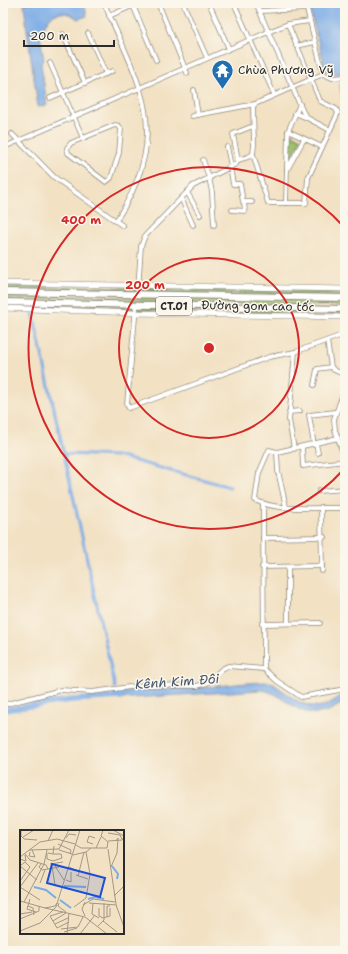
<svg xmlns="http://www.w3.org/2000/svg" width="348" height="954" font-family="'Shantell Sans',sans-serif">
<rect width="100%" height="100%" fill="#fbf7ec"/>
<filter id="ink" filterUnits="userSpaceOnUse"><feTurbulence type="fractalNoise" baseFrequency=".025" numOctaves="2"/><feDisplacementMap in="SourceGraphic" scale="8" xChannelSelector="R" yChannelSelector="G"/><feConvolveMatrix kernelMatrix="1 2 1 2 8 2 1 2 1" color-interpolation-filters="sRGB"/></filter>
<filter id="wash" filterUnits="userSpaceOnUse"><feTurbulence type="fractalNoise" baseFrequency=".012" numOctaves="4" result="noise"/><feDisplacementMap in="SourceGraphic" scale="16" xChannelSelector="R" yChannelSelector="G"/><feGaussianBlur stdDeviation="0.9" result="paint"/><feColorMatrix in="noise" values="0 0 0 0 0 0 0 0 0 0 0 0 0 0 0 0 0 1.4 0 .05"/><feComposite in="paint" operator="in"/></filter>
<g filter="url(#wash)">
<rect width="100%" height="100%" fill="#f2e1c3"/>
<g fill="#9bc26d" stroke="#63764c">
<polygon points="290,133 301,139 290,161 289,136"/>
<polygon points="3,294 345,301 345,306 3,299"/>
</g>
<g fill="#7ca860" stroke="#546a46">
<polygon points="3,285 136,287 137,291 3,289"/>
<polygon points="139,287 345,290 345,296 139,292"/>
<polygon points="3,304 134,306 135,308 130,311 3,306"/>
<polygon points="137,307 345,311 345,314 138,311"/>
</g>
<g fill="#7cabe6" stroke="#546b88">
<path d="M28,3H84L87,16L78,19C60,6 46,15 42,34L33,33L27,30L24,4Z"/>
<polygon points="313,3 345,3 345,73 333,74 326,72 310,10"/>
<polygon points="27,30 34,35 40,35 44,60 41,64 47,105 38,107"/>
<polygon points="345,81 345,119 340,84"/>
<path d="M271,682C287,693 306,712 326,705C333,702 338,697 345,694V702C338,705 333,710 325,712C295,719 289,695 262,690L115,699L113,693C141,689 169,689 197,688C222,686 246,682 271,682Z"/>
</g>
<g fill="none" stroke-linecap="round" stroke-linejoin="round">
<g stroke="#7cabe6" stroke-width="3">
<polyline points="33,313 115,687"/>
<polyline points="64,454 117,456 230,487"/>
</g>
<polyline stroke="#7cabe6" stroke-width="5.5" points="3,710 71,700 121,697"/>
</g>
</g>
<g filter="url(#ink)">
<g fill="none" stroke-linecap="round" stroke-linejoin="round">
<polyline stroke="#cabda5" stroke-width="4" stroke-dasharray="4 2" stroke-linecap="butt" points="136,307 138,292"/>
<defs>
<g id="minor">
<path d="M104,3C142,90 172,132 116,221"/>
<polyline points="132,3 156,60"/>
<polyline points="158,3 187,73"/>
<polyline points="183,3 207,58"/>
<polyline points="209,3 229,49"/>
<polyline points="234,3 274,94"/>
<polyline points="256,3 303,112 309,119 330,130"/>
<polyline points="286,3 287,10"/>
<polyline points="309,3 307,9 323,74 332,78 345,77"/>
<polyline points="260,11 307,9 306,3"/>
<polyline points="109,16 139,3"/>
<polyline points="88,33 106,74"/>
<polyline points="63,34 85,83"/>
<polyline points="296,46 315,42"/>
<polyline points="50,63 83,138"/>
<polyline points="194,90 198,115"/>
<polyline points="50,98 112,71"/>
<polyline points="295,113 307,118"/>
<polyline points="192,116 255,104"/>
<polygon points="115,125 119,126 121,129 119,153 111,178 106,182 68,153 67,148 71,143"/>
<polyline points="288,131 322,147"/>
<polyline points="12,134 54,177 123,226"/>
<polyline points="9,145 268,32 288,24 310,21"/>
<polyline points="227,147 231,166"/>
<polyline points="253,154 268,203 306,203 308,178 338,113 336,109 320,101 288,24"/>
<polyline points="203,160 209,178"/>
<polyline points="238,160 233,134 253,126"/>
<polyline points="230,167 233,184 240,184 243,202 252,202"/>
<polyline points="287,170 304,139"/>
<polyline points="209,178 212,192 214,225"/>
<polyline points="187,192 200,215"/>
<polyline points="181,198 193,225"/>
<polyline points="286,203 288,131 300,104"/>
<polyline points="232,210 245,211 244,202"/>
<polyline points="138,290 141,246 145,236 193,186 236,164 238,160 248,157 253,154 254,145 253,107 255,104 323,74"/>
<polyline points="136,307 127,404 129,408 269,357 295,352"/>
<polyline points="327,341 331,367 334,370 345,375"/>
<polyline points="314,385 317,369 331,367"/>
<polyline points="345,388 334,419 335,430 345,459"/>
<polyline points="289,412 300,411"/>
<path d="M338,438L277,452L269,450L259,473L255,500C277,512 319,507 345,508"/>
<polyline points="316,444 318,453"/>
<polyline points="314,445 309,415 335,412"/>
<polyline points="302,447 303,466 345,461"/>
<polyline points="294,449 289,420 295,352 345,334"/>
<polyline points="277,452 278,471 286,507"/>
<polyline points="319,491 345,489"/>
<polyline points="345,494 345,497"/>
<polyline points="263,504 264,669"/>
<polyline points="321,507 322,571"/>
<polyline points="263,538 324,537"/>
<polyline points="262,567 322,566"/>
<polyline points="288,567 288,623"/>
<polyline points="262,624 320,623"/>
<polyline points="264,669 277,681 301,697 345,689"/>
<polyline points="3,705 61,690 92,692 145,685 197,686 207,683 222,669 228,666 264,669"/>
</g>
<g id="major">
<polyline points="3,283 345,289"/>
<polyline points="3,308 136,313 345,317"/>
</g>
<g id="highway">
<polyline points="3,292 345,298"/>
<polyline points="3,302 345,309"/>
</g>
</defs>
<use href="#minor" stroke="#8e8677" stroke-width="5.5"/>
<use href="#major" stroke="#8e8677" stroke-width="6"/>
<use href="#highway" stroke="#8e8677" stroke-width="8"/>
<use href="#minor" stroke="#fff" stroke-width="4"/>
<use href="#major" stroke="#fff" stroke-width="5"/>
<use href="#highway" stroke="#fff" stroke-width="6"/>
</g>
</g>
<g fill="none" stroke="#d62828" stroke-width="2">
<circle cx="209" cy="348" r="90"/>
<path d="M345 468A181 181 0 1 1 345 228"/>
</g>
<defs>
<symbol id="temple-pin" viewBox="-11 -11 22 30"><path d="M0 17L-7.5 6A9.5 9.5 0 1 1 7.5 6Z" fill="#1f6fb2" stroke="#fbf7ec"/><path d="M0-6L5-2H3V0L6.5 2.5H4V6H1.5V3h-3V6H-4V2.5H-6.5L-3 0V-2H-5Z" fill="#fff"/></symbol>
</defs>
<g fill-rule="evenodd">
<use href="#temple-pin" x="210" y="58" width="25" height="34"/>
</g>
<g text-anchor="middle" stroke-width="3" stroke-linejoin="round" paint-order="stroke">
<rect fill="#fbf7ec" stroke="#696865" stroke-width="1" x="156" y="297" width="36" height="18" rx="3"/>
<g font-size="11" font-weight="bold" fill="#2b2b2b">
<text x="174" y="310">CT.01</text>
</g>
<g font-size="12" fill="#2b2b2b" stroke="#fbf7ec" text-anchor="start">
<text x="238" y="74">Chùa Phương Vỹ</text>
</g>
<g font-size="12" fill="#2b2b2b" stroke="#fbf7ec">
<text transform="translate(258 306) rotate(1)" y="4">Đường gom cao tốc</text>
</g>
<g font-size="13" font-style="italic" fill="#47586c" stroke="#fbf7ec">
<text transform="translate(177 681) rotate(-4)" y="5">Kênh Kim Đôi</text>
</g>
</g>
<g transform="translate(20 830)">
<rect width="104" height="104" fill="#f2e1c3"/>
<path fill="none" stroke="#7cabe6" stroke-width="2" d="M92,36L98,44L97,49M44,56L66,57M14,57L26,60L36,68M68,69L75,67L84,69M40,70L51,78"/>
<path fill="none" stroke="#a29886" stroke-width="1" d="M1,0V6L4,9L17,10M93,0L104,6M88,3L100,5L102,9M3,7L14,0M46,8L49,4L56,5M28,11L33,0M88,11L102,10L104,7M38,14L51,20L50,24M73,14L67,12L69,6L75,8M56,15L61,18H87L88,12L81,6L83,0M76,18L81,7M88,19L96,74M9,20L39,19L49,0M39,20L52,24M10,22L9,26L15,27L12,20M27,23V29L33,31L42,28M28,23L33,24L34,16M5,24L10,30L26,35L28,39M33,24H41L42,28M53,25L66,22M0,27L20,12L37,9L55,14M0,29L6,31L5,25M18,33L0,57L20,70M21,34L19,37L22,40L39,37M30,34L43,32M0,36L5,32L10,37L0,51M0,36L17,50M32,36L35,55M35,36L44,50M49,37L60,42M91,37L97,23L98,8L96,11M56,45L68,49M58,46L64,22M46,50L51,52V42M20,53L25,40M94,66L104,56M10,69L7,79L16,82M0,71L25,78M4,72L24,34L27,20M39,73L38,76L46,82M69,73L97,75M73,73L72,84L79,88M63,75L73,69L95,72M96,75L104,97M8,76L13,78L14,85M54,77L66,68L70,44L66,22L71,18M25,78L65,87L87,104M25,78L35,76L37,73M79,78V86L83,88L90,86V78M43,82L30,86L37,98L49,92M0,84L12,82M65,86L62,79L65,72M87,87V76H90M0,89L19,81V76M33,91L46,83M83,91L97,102M35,94L48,88M78,96L84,90V73M41,99L58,97L63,87M0,101L20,93L36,77L60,0M44,102L57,98M47,104L49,83M60,104L75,85"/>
<path fill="#1d4ed8" fill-opacity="0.15" stroke="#1d4ed8" stroke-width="2" d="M32,34L85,48L80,67L27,53Z"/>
<rect width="104" height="104" fill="none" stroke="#2b2b2b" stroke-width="2"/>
</g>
<circle cx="209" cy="348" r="6" fill="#d62828" stroke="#fbf7ec" stroke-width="2"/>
<g font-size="12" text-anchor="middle" font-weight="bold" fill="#d62828" stroke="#fbf7ec" stroke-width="3" stroke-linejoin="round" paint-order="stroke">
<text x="81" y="224">400 m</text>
<text x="145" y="289">200 m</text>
</g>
<rect width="348" height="954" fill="none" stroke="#fbf7ec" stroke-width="16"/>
<path d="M24 40v6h90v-6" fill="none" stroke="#2b2b2b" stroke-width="2"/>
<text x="30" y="40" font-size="12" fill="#2b2b2b" stroke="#fbf7ec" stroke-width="3" paint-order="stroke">200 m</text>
</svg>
